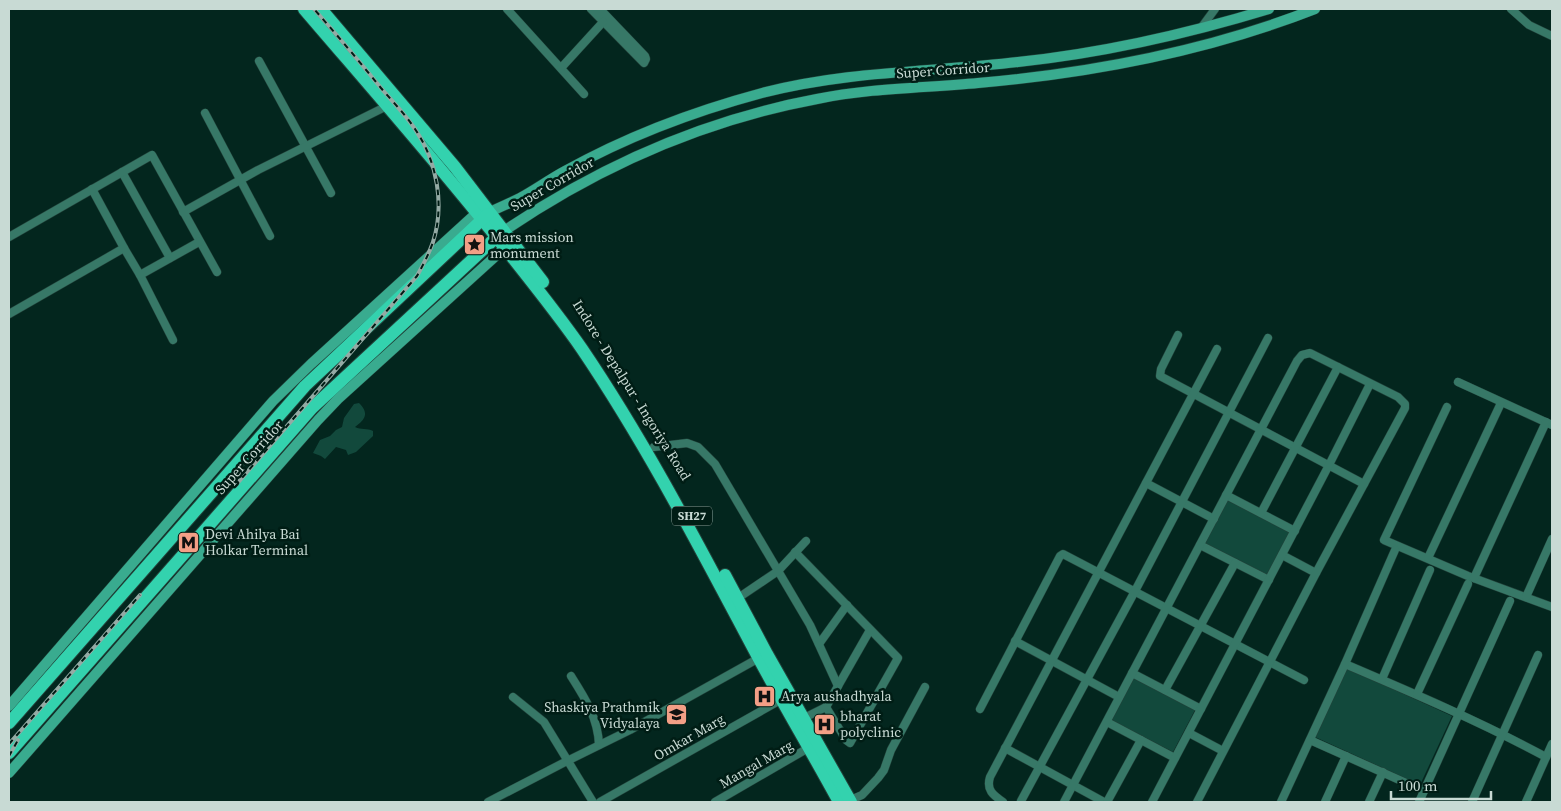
<svg xmlns="http://www.w3.org/2000/svg" width="1561" height="811" font-family="'Source Serif 4',serif">
<rect width="100%" height="100%" fill="#03261e"/>
<g fill="#12493c">
<path d="M359,403C369,413 366,419 355,427C361,430 367,428 373,431V436L356,452L348,455L346,450L336,447L325,459L321,456L313,453L320,440L330,436L336,430L342,427L344,418L354,404Z"/>
<polygon points="1227,500 1290,532 1268,575 1205,544"/>
<polygon points="1347,668 1452,716 1420,785 1315,737"/>
<polygon points="1134,677 1195,710 1173,752 1111,720"/>
</g>
<g fill="none" stroke-linecap="round" stroke-linejoin="round">
<defs>
<g id="street">
<polyline points="507,9 584,94"/>
<polyline points="591,9 644,63 646,59 645,56 600,9"/>
<polyline points="1511,9 1529,25 1552,36"/>
<polyline points="1201,28 1215,9"/>
<polyline points="259,61 331,193"/>
<polyline points="561,68 603,22"/>
<polyline points="205,113 270,236"/>
<polyline points="122,172 170,258"/>
<polyline points="92,189 124,248"/>
<polyline points="183,212 258,170 387,106"/>
<polyline points="9,237 152,155 217,272"/>
<polyline points="140,275 173,340"/>
<polyline points="9,314 124,248 140,275 199,242"/>
<polyline points="1178,335 1161,369 1160,376 1364,484"/>
<polyline points="1458,382 1552,425"/>
<polyline points="1447,407 1384,540 1468,576 1552,607"/>
<polyline points="654,447 687,443 698,447 715,464 810,625 838,686"/>
<polyline points="1146,483 1214,519"/>
<polyline points="1226,495 1295,531"/>
<polyline points="1261,513 1338,367"/>
<polyline points="1200,545 1269,580"/>
<polyline points="795,552 898,658 850,743 846,740 826,707"/>
<polyline points="1282,555 1316,573"/>
<polyline points="1428,558 1501,403"/>
<polyline points="1474,578 1546,422"/>
<polyline points="1526,597 1552,539"/>
<polyline points="738,598 778,571 806,541"/>
<polyline points="1015,641 1119,697"/>
<polyline points="819,644 847,605"/>
<path d="M1345,664C1413,693 1481,722 1546,757"/>
<polyline points="1132,673 1201,709"/>
<path d="M571,676C585,698 598,718 599,745"/>
<polyline points="1382,679 1430,570"/>
<polyline points="1165,690 1235,563"/>
<polyline points="1417,694 1468,584"/>
<polyline points="513,697 544,722 593,802"/>
<polyline points="980,709 1060,556 1063,554 1304,680"/>
<polyline points="804,718 826,707 870,630"/>
<polyline points="1107,722 1175,758"/>
<polyline points="1189,733 1223,751"/>
<polyline points="1310,740 1424,791"/>
<polyline points="1005,748 1104,802"/>
<polyline points="1021,801 1135,591 1268,338"/>
<polyline points="488,802 567,761 630,730 759,658"/>
<polyline points="600,802 784,698"/>
<polyline points="715,802 810,747"/>
<polyline points="846,802 862,795 878,778 884,770 891,750 925,687"/>
<path d="M1003,802C993,795 986,790 990,777L1217,349"/>
<polyline points="1064,802 1297,361 1302,355 1310,353 1398,397 1405,404 1405,408 1316,573 1197,802"/>
<polyline points="1107,802 1141,740"/>
<polyline points="1152,802 1329,465 1370,384"/>
<polyline points="1281,802 1345,664 1395,550"/>
<polyline points="1325,802 1346,756"/>
<polyline points="1369,802 1383,772"/>
<polyline points="1419,802 1510,601"/>
<polyline points="1472,802 1538,655"/>
<polyline points="1526,802 1552,744"/>
</g>
<g id="secondary">
<path d="M490,212C500,207 510,203 520,198C535,190 550,179 565,171C626,137 695,111 762,93C846,71 932,72 1018,62C1103,53 1187,34 1269,9"/>
<path d="M504,231C598,167 704,120 817,99C870,88 924,88 978,83C1092,73 1208,51 1315,9"/>
<polyline points="9,706 273,401 311,364 482,208"/>
<polyline points="9,773 318,420 338,399 509,244"/>
</g>
<g id="primary">
<path d="M304,9C369,85 435,160 497,238C526,275 555,310 582,349C649,448 703,554 759,659C785,707 813,754 839,802"/>
<polyline points="321,9 455,167 543,282"/>
<polyline points="725,575 767,654 851,802"/>
<polyline points="9,723 305,386 488,214"/>
<polyline points="9,753 312,408 502,232"/>
</g>
</defs>
<use href="#street" stroke="#23433b" stroke-width="9"/>
<use href="#secondary" stroke="#23433b" stroke-width="11"/>
<use href="#primary" stroke="#23433b" stroke-width="14"/>
<use href="#street" stroke="#377867" stroke-width="8"/>
<use href="#secondary" stroke="#39ab8f" stroke-width="10"/>
<use href="#primary" stroke="#33d2ae" stroke-width="12"/>
<defs>
<g id="rail">
<path d="M235,486L417,276C423,265 429,254 433,242C445,205 437,161 415,129C405,114 392,101 381,88C359,61 337,35 314,9"/>
<polyline points="9,744 140,595"/>
<polyline points="9,756 18,740"/>
</g>
</defs>
<use href="#rail" stroke="#94aaa4" stroke-width="4"/>
<use href="#rail" stroke="#001d15" stroke-width="2" stroke-dasharray="5.5" stroke-linecap="butt"/>
</g>
<defs>
<symbol id="sight-square" viewBox="-11 -11 22 22"><rect x="-9" y="-9" width="18" height="18" rx="4" fill="#f39f86" stroke="#001d15"/><path d="M0-6L1.8-2.2L6-1.7L2.9 1.2L3.7 5.4L0 3.3L-3.7 5.4L-2.9 1.2L-6-1.7L-1.8-2.2Z" fill="#111"/></symbol>
<symbol id="metro-square" viewBox="-11 -11 22 22"><rect x="-9" y="-9" width="18" height="18" rx="4" fill="#f39f86" stroke="#001d15"/><path d="M-5.5 5V-5H-3L0 0L3-5H5.5V5H3V-.5L0 4L-3-.5V5Z" fill="#111"/></symbol>
<symbol id="hospital-square" viewBox="-11 -11 22 22"><rect x="-9" y="-9" width="18" height="18" rx="4" fill="#f39f86" stroke="#001d15"/><path d="M-5-5h3v3.5h4V-5h3V5h-3V1.5h-4V5h-3Z" fill="#111"/></symbol>
<symbol id="school-square" viewBox="-11 -11 22 22"><rect x="-9" y="-9" width="18" height="18" rx="4" fill="#f39f86" stroke="#001d15"/><path d="M0-5L7-2L0 1L-7-2ZM-4 1L0 2.5L4 1V4Q0 6-4 4Z" fill="#111"/></symbol>
</defs>
<g fill-rule="evenodd">
<use href="#sight-square" x="462" y="232" width="25" height="25"/>
<use href="#metro-square" x="176" y="530" width="25" height="25"/>
<use href="#hospital-square" x="752" y="684" width="25" height="25"/>
<use href="#school-square" x="664" y="702" width="25" height="25"/>
<use href="#hospital-square" x="812" y="712" width="25" height="25"/>
</g>
<g text-anchor="middle" stroke-width="5" stroke-linejoin="round" paint-order="stroke">
<rect fill="#001d15" stroke="#8ca19b" stroke-width="1" x="672" y="506.5" width="40" height="19" rx="4"/>
<g font-size="12" font-weight="bold" fill="#c8dad4">
<text x="692" y="520">SH27</text>
</g>
<g font-size="14" fill="#c8dad4" stroke="#001d15">
<text transform="translate(943 70) rotate(-4)" y="5">Super Corridor</text>
<text transform="translate(552 184) rotate(-30)" y="5">Super Corridor</text>
<text transform="translate(632 390) rotate(58)" y="5">Indore - Depalpur - Ingoriya Road</text>
<text transform="translate(249 457) rotate(-48)" y="5">Super Corridor</text>
<text transform="translate(689 737) rotate(-30)" y="5">Omkar Marg</text>
<text transform="translate(756 764) rotate(-30)" y="5">Mangal Marg</text>
</g>
<g font-size="14" fill="#c8dad4" stroke="#001d15" text-anchor="start">
<text x="490" y="242">Mars mission<tspan x="490" dy="16">monument</tspan></text>
<text x="205" y="539">Devi Ahilya Bai<tspan x="205" dy="16">Holkar Terminal</tspan></text>
<text x="781" y="701">Arya aushadhyala</text>
<text x="660" y="712" text-anchor="end">Shaskiya Prathmik<tspan x="660" dy="16">Vidyalaya</tspan></text>
<text x="840" y="721">bharat<tspan x="840" dy="16">polyclinic</tspan></text>
</g>
</g>
<rect width="1561" height="811" fill="none" stroke="#c8dad4" stroke-width="20"/>
<path d="M1391 791v8h100v-8" fill="none" stroke="#c8dad4" stroke-width="2.5"/>
<text x="1398" y="791" font-size="15" fill="#c8dad4" stroke="#001d15" stroke-width="4" paint-order="stroke">100 m</text>
</svg>
